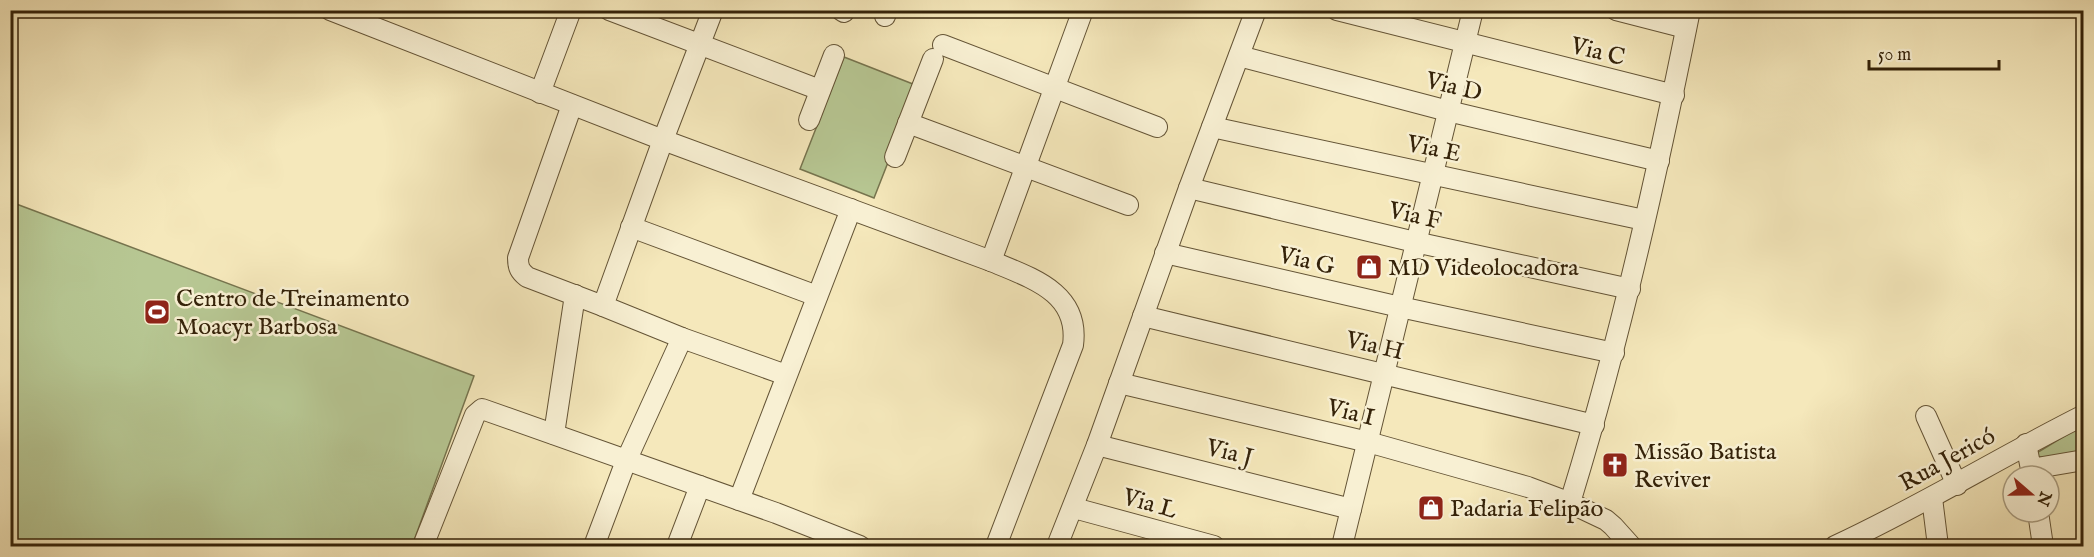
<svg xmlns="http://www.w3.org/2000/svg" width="2094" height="557" font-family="'IM FELL English',serif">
<rect width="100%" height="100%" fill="#f5e8bb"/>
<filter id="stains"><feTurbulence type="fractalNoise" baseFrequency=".00333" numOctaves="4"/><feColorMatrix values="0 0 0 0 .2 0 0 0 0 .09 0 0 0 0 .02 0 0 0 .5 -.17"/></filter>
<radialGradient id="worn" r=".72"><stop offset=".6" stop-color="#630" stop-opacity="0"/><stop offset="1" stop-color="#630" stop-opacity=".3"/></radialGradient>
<g fill="#b7c793" stroke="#76744e" stroke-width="1.5">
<polygon points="844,57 918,86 874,198 800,169"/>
<polygon points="11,202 474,376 412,546 11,546"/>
<polygon points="2083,425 2083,457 2030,457 2081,426"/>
</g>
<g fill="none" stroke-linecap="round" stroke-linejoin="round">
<defs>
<g id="minor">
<path d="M330,10L663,140L991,261C1031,278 1080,292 1073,345L996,546"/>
<polyline points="609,10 820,90"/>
<polyline points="713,10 663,140 603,306 682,338 786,375"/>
<polyline points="841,10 844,12"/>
<polyline points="1337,10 1674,95"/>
<polyline points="1616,10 1686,28"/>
<polyline points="885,16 887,10"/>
<polyline points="943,45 1157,127"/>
<polyline points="1239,56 1448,111 1659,161"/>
<polyline points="540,93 571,10"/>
<path d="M572,105L518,258C518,268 520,271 527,277L603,306"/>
<polyline points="809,120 834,55"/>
<polyline points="908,123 1128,205"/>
<polyline points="1212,127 1644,220"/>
<polyline points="895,157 933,59"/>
<polyline points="1189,188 1415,242 1630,289"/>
<polyline points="631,227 817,296"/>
<polyline points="1165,253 1400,307 1614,353"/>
<polyline points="991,261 1083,10"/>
<polyline points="1143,316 1594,425"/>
<polyline points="1119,383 1368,442 1528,487 1568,502 1606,520 1613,526 1631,546"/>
<polyline points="1926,416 1957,485"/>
<polyline points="554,434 575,295"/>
<polyline points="2026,444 2031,469 2084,460"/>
<polyline points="1097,445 1351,509"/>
<polyline points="1932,498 1938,546"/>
<polyline points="739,500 851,209"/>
<path d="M1568,502L1572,496C1621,336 1657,174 1690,10"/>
<polyline points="1074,508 1214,546"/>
<polyline points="2038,512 2043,546"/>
<polyline points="423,546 475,415 482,409 776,513 860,546"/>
<polyline points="594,546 626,461 682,338"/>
<polyline points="677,546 700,486"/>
<polyline points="1057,546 1097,445 1189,188 1256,10"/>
<polyline points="1342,546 1473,10"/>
<path d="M1835,546C1920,507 2000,457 2084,415"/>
</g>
</defs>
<use href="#minor" stroke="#645436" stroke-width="22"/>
<use href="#minor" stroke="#f8f0d3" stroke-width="20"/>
</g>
<defs>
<symbol id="shop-square" viewBox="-11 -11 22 22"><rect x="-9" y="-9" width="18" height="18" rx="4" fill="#8f2418" stroke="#f8f0d3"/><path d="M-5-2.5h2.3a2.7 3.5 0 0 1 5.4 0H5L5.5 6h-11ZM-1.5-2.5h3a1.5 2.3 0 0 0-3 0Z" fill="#fff"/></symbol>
<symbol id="stadium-square" viewBox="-11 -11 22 22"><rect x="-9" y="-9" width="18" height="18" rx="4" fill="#8f2418" stroke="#f8f0d3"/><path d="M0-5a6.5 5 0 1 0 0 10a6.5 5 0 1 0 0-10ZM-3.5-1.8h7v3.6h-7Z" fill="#fff"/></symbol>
<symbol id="church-square" viewBox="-11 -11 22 22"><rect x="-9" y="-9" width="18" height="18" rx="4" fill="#8f2418" stroke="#f8f0d3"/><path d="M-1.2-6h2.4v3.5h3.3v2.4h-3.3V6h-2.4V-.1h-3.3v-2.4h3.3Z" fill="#fff"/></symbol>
</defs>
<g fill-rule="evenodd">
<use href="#shop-square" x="1354" y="252" width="30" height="30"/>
<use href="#stadium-square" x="142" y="297" width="30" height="30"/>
<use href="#church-square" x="1600" y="450" width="30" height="30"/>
<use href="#shop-square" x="1416" y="493" width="30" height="30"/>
</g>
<g text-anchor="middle" stroke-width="5" stroke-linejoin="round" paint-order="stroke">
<g font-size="24" fill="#342209" stroke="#f8f0d3">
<text transform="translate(1598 51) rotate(14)" y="8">Via C</text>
<text transform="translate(1454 86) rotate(14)" y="8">Via D</text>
<text transform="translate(1434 148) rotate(12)" y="8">Via E</text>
<text transform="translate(1415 215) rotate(13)" y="8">Via F</text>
<text transform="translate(1307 260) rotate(13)" y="8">Via G</text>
<text transform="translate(1375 345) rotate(13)" y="8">Via H</text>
<text transform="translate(1351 412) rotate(14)" y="8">Via I</text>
<text transform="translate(1230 452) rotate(14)" y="8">Via J</text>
<text transform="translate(1947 459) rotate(-29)" y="8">Rua Jericó</text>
<text transform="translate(1150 503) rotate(16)" y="8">Via L</text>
</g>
<g font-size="24" fill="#342209" stroke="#f8f0d3" text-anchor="start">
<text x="1388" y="275">MD Videolocadora</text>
<text x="176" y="306">Centro de Treinamento<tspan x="176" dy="28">Moacyr Barbosa</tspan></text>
<text x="1634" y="459">Missão Batista<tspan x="1634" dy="28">Reviver</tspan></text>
<text x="1450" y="516">Padaria Felipão</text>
</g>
</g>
<rect width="2094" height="557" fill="none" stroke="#f5e8bb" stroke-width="36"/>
<rect x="12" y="12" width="2070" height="533" fill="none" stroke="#342209" stroke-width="3"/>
<rect x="18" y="18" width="2058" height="521" fill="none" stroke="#342209" stroke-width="1.5"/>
<g transform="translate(2031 494) rotate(110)"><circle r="28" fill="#f8f0d3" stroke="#aa9e82" stroke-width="1.5"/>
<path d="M0-4.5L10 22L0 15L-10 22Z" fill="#8f2418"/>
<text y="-9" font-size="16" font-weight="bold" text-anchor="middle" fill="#342209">N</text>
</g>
<path d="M1869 60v9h130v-9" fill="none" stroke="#342209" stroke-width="3"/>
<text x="1878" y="60" font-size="18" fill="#342209" stroke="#f8f0d3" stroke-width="4.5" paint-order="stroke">50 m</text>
<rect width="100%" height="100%" filter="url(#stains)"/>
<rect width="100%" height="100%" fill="url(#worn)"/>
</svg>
